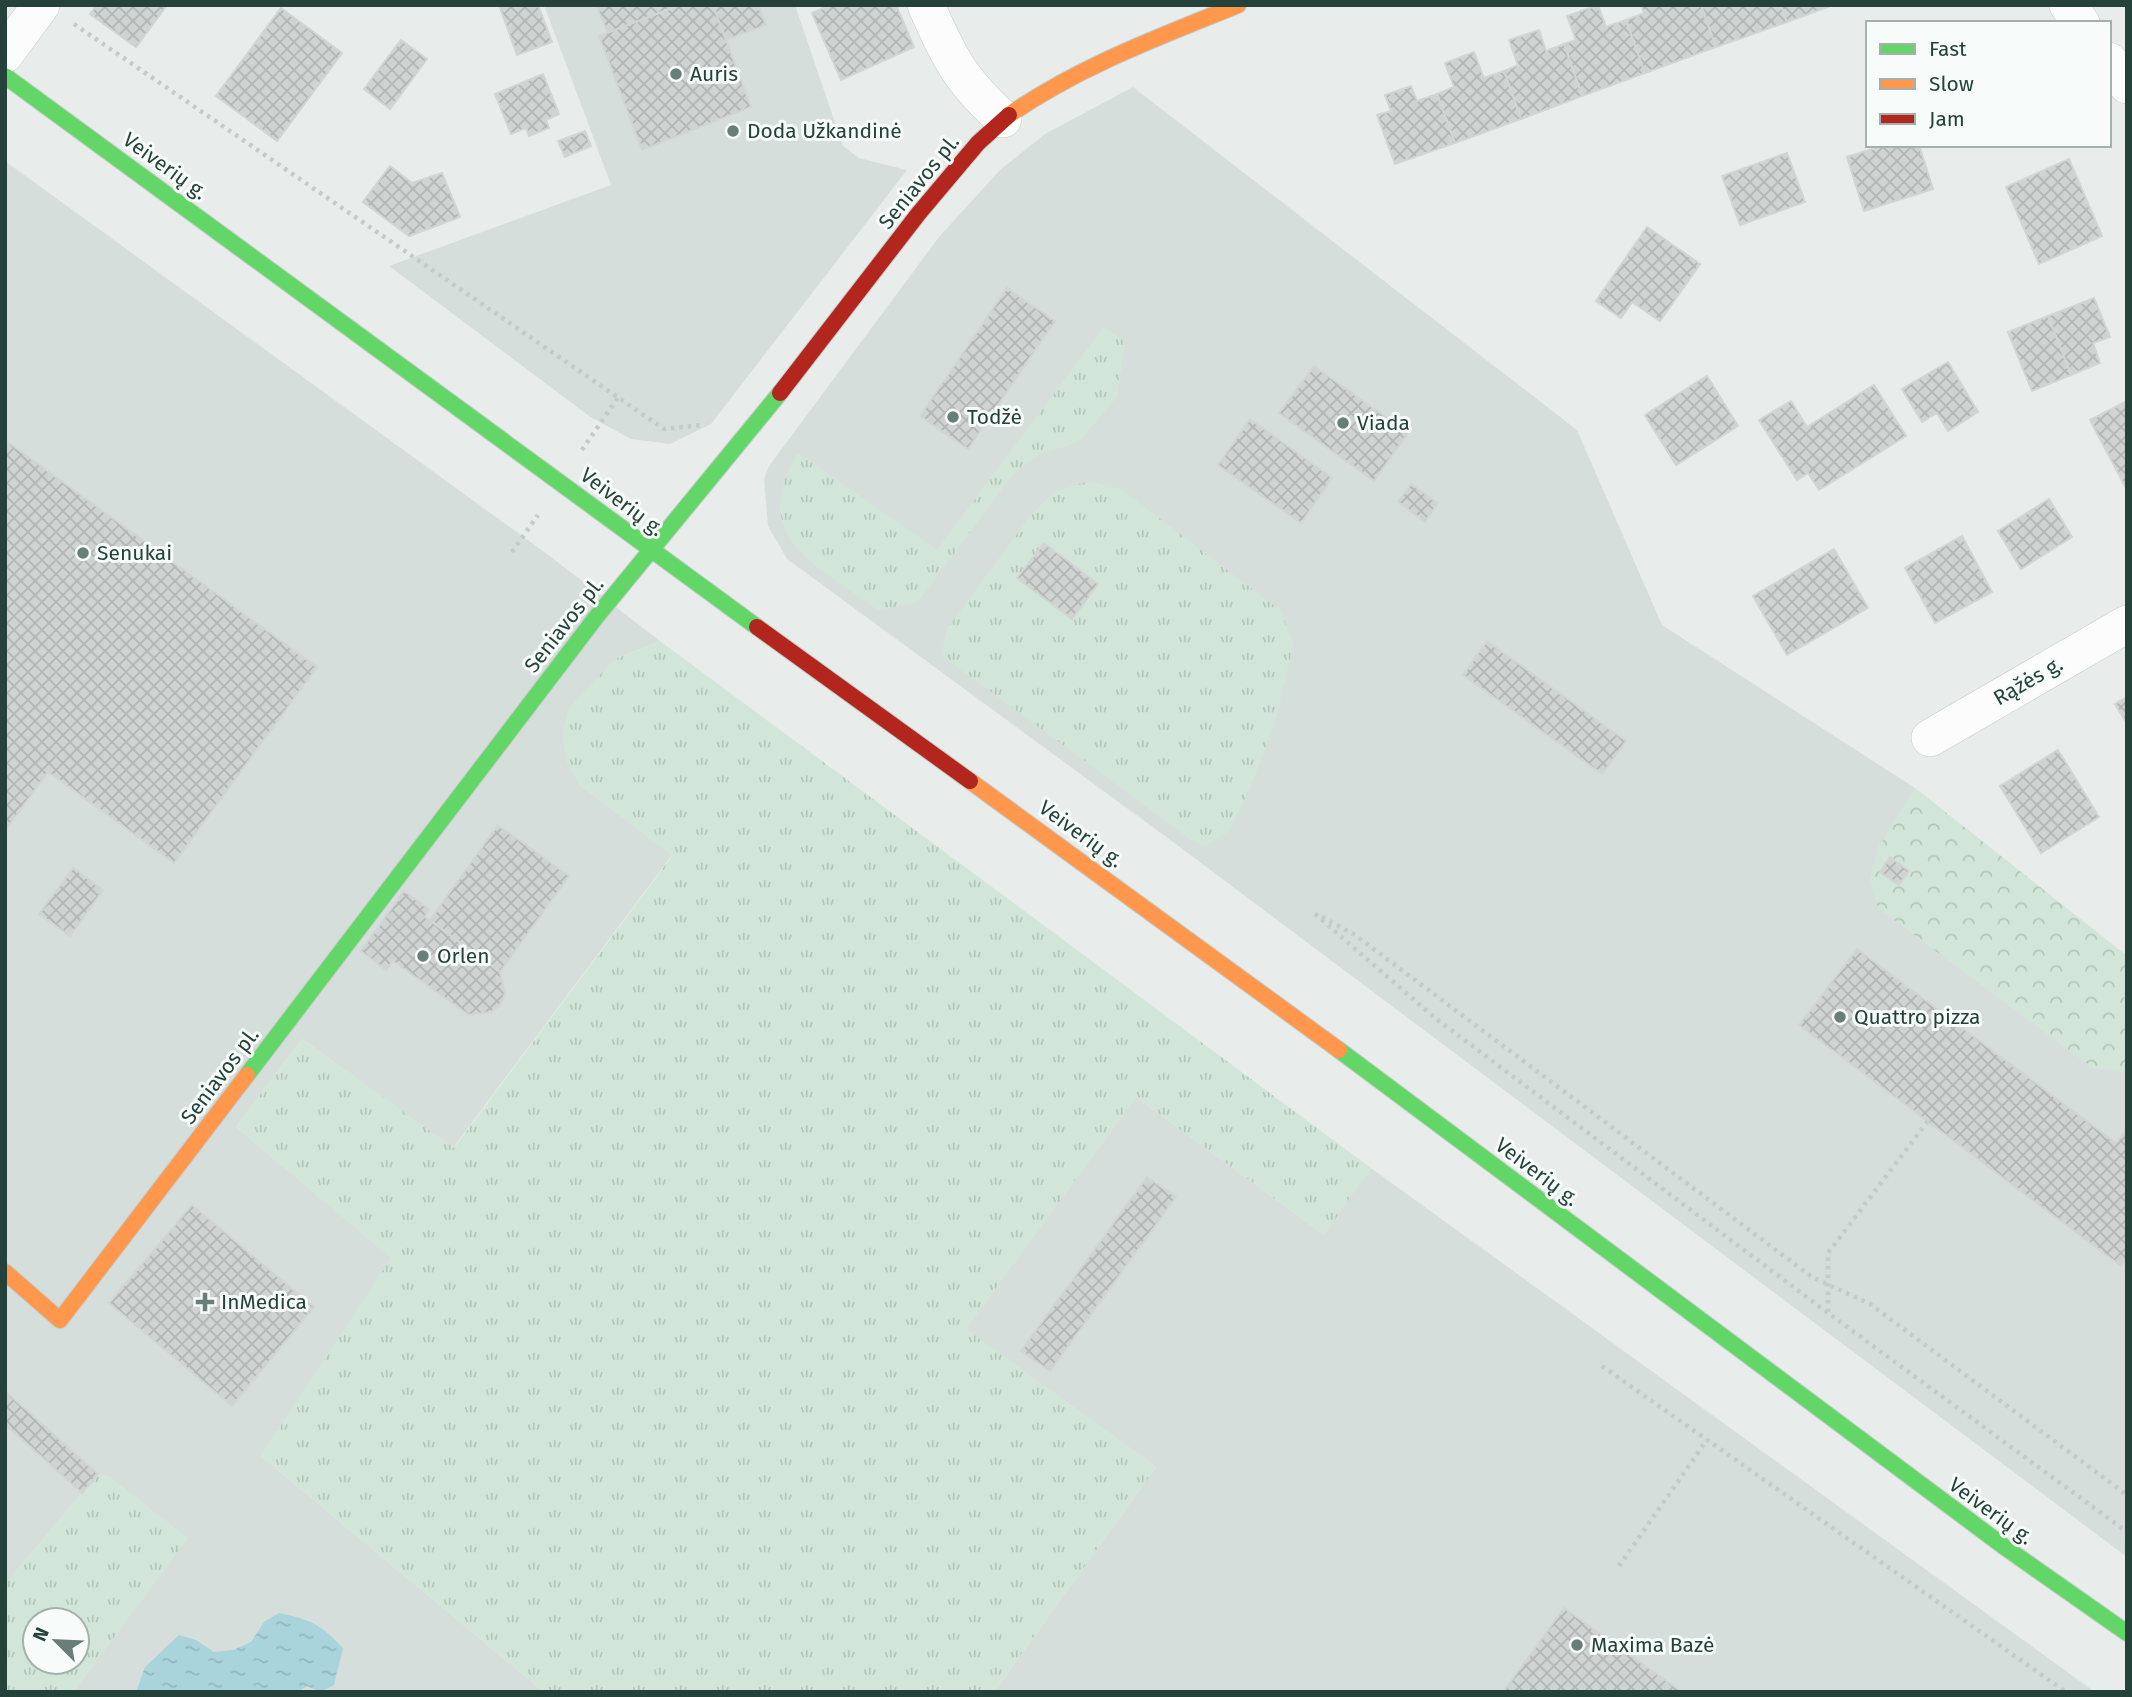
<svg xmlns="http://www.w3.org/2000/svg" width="2132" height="1697" font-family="'Fira Sans',sans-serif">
<defs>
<pattern id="grass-tufts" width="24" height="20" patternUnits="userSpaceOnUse" patternTransform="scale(1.75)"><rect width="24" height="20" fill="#d1e6d8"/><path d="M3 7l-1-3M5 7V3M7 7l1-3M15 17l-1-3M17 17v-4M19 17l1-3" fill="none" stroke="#b3c6ba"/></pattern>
<pattern id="forest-crowns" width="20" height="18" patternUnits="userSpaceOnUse" patternTransform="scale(1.75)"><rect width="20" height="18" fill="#d1e6d8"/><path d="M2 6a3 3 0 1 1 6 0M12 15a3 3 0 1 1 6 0" fill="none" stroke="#b3c6ba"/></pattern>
<pattern id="water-ripples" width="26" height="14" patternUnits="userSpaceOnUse" patternTransform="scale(1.75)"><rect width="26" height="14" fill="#a9d4db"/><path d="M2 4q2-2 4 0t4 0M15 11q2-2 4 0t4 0" fill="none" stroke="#91b7bd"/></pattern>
<pattern id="building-cross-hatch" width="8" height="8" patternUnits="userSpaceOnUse" patternTransform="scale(1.75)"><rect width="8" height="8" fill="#cfd4d2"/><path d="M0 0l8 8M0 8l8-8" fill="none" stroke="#b2b7b5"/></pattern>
</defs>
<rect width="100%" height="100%" fill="#e8edeb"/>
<g fill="#d6dedb">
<polygon points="544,5 795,5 843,146 859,158 907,170 711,424 670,444 631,439 589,416 389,266 611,185"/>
<polygon points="1133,87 1577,430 1662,625 1915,788 2127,956 2127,1557 1173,842 787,559 768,526 764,479 769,466 939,237 1000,170 1045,134"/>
<polygon points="5,161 551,557 660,641 615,659 579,784 672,855 453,1148 302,1039 236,1127 392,1258 261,1456 544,1692 73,1692 187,1538 109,1477 98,1474 5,1585"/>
<polygon points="1136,1097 1323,1234 1371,1168 2095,1692 994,1692 1156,1467 965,1329"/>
</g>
<g fill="url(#grass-tufts)" fill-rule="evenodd">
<path d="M1104,327L1125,342L1117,397L1078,442L1039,455L1013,474L918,602L878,610C816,564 747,538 798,453L937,550Z"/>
<polygon points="1089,481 1121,489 1281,611 1293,645 1274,726 1250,788 1229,831 1206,846 1193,841 941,655 947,629 1031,515 1054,492"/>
<polygon points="660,641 1371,1168 1324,1235 1136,1097 966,1329 1156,1467 994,1692 544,1692 261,1456 391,1258 236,1127 302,1039 454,1148 672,856 579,784 567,762 562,734 569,708 615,659"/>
<path d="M98,1474L109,1477L188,1538L73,1692H5V1585ZM35,1620H77V1662H35Z"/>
</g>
<polygon fill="url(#forest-crowns)" points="1915,788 2127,956 2124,1002 2127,1005 2127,1072 2093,1068 1878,908 1870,879 1878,848"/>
<path fill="url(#water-ripples)" d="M279,1613C310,1619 322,1625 343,1648L334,1685L321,1692L307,1686L298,1692H136L145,1667L179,1635L196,1640L214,1652L233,1650L251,1642L264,1622Z"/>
<g fill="url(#building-cross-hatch)" stroke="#d1d6d4" stroke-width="2">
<polygon points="97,5 167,5 136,47 90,14"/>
<polygon points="499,5 538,5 552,42 517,55"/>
<polygon points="596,5 680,5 608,33"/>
<polygon points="680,5 713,5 751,107 642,150 599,36"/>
<polygon points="713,5 758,5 766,25 726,40"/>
<polygon points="830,5 896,5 914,47 841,80 812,13"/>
<polygon points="1598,5 1606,27 1626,20 1645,73 1582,96 1564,44 1576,40 1567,16"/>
<polygon points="1641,5 1701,5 1716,47 1645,73 1626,20 1644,13"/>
<polygon points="1701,5 1781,5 1787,22 1716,47"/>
<polygon points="1781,5 1833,5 1787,22"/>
<polygon points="281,8 342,53 277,141 216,96"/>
<polygon points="1539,30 1546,51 1564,44 1582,96 1521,119 1504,71 1518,65 1509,40"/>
<polygon points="401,40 427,59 390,109 364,89"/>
<polygon points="1474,52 1484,78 1504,71 1521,119 1455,143 1437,94 1454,87 1445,63"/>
<polygon points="543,74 559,114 546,120 549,128 529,136 526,128 511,134 495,94"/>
<polygon points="1411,86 1417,101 1437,94 1455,143 1395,164 1377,115 1391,111 1385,95"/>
<polygon points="585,131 591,146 565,157 558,141"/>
<polygon points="1885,145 1919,145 1933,189 1864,211 1847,157"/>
<polygon points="1787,153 1805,202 1740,225 1722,176"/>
<polygon points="2069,159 2102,236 2039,264 2006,187"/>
<polygon points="390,166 412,183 442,173 460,217 409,236 363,202"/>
<polygon points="1647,227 1700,264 1660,321 1632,302 1621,318 1596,301"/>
<polygon points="1007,288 1055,321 968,449 920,416"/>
<polygon points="2094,298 2110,337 2093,343 2100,363 2071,375 2048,316"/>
<polygon points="2048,316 2071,375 2032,391 2008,332"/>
<polygon points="1948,362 1978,412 1948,431 1937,413 1922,422 1902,389"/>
<polygon points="1314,366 1408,433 1374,481 1279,413"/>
<polygon points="1707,376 1738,426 1676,465 1645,415"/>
<polygon points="1874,385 1906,436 1819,490 1808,473 1797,480 1759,420 1791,401 1807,427"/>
<polygon points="2127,401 2127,490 2090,420"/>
<polygon points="1250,419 1332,478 1301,523 1218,465"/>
<polygon points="5,440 317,667 174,863 48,772 5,831"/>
<polygon points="1411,484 1438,503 1425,522 1398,502"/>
<polygon points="2049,499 2072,537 2021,569 1998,531"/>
<polygon points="1962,536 1992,592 1935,623 1905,568"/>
<polygon points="1044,543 1098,584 1072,619 1017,578"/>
<polygon points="1834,549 1868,608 1787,655 1753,596"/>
<polygon points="1487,641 1626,741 1602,774 1463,675"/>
<polygon points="2127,697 2127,724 2115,704"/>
<polygon points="2058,750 2099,817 2041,853 2000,786"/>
<polygon points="498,825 569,876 500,972 430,920"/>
<polygon points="1890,857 1909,871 1899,885 1880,872"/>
<polygon points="73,868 103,890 70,936 39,914"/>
<polygon points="404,891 429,909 425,917 500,972 505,994 500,1005 491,1012 469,1015 393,961 386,970 361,951"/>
<polygon points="1857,949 2116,1143 2127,1129 2127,1259 2121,1266 1799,1025"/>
<polygon points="1147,1177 1176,1197 1050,1371 1021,1351"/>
<polygon points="192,1205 314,1307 232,1406 109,1303"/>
<polygon points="5,1391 98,1474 82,1493 5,1424"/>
<polygon points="1564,1608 1682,1692 1503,1692"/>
</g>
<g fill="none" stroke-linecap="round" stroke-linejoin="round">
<defs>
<g id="street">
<path d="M926,5C949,58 960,80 1003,119"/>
<polyline points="2068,5 2081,23"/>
<polyline points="5,54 41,5"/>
<polyline points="2109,61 2127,85"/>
<polyline points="1930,738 2127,624"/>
</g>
<g id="fast">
<polyline points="5,76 757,627"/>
<polyline points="1339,1050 2006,1548 2127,1633"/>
<polyline points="247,1075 597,616 780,393"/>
</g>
<g id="slow">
<path d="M1009,115C1080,66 1159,37 1238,5"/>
<polyline points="970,781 1339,1050"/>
<polyline points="5,1272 60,1320 247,1075"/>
</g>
<g id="jam">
<polyline points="780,393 919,213 978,143 1009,115"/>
<polyline points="757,627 970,781"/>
</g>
</defs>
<use href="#street" stroke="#c5cac8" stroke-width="38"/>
<use href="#fast" stroke="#c3cbc8" stroke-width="18"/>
<use href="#slow" stroke="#c3cbc8" stroke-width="18"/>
<use href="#jam" stroke="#c3cbc8" stroke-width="18"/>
<g stroke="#c3ccca" stroke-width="4.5" stroke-dasharray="3.5 5" stroke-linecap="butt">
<polyline points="74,24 664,429 702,425"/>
<polyline points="582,450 619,396"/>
<polyline points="512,552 538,515"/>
<polyline points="1315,914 1435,1018 1828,1313 2127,1532"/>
<polyline points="1322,917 1355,935 1812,1277 1870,1304 2127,1495"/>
<polyline points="1828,1312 1828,1253 1928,1121"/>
<polyline points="1602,1366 2066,1692"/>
<polyline points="1619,1566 1707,1440"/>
</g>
<use href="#street" stroke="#fcfcfc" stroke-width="37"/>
<use href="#fast" stroke="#63d668" stroke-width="16"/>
<use href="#slow" stroke="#ff974d" stroke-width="16"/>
<use href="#jam" stroke="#b3261e" stroke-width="16"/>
</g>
<g fill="#697e78" stroke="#f7fbf9" stroke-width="2.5">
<circle cx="676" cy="74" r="7"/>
<circle cx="733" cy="131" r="7"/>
<circle cx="953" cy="417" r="7"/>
<circle cx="1343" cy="423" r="7"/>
<circle cx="83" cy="553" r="7"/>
<circle cx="423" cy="956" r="7"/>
<circle cx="1840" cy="1017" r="7"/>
<path d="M201.5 1291.5h7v7h7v7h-7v7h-7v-7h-7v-7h7z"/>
<circle cx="1577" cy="1645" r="7"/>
</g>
<g text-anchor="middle" stroke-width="6" stroke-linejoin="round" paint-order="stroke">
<g font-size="21" fill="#24423a" stroke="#f7fbf9" text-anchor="start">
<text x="690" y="81">Auris</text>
<text x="747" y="138">Doda Užkandinė</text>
<text x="967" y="424">Todžė</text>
<text x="1357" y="430">Viada</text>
<text x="97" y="560">Senukai</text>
<text x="437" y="963">Orlen</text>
<text x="1854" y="1024">Quattro pizza</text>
<text x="221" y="1309">InMedica</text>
<text x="1591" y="1652">Maxima Bazė</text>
</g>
<g font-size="21" fill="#24423a" stroke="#f7fbf9">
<text transform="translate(165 166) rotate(36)" y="7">Veiverių g.</text>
<text transform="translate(919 182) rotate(-51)" y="7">Seniavos pl.</text>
<text transform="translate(622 502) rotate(37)" y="7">Veiverių g.</text>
<text transform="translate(564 625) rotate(-52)" y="7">Seniavos pl.</text>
<text transform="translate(2028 681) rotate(-30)" y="7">Rąžės g.</text>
<text transform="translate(1081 834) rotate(36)" y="7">Veiverių g.</text>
<text transform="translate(220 1076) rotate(-53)" y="7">Seniavos pl.</text>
<text transform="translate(1537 1172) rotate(37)" y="7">Veiverių g.</text>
<text transform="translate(1991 1511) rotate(36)" y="7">Veiverių g.</text>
</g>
</g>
<rect width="2132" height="1697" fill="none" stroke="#24423a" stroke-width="14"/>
<rect x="1866" y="21" width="245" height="126" fill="#f7fbf9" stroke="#a3b1ad" stroke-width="2"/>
<rect x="1880" y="44" width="35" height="10" fill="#63d668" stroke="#a3b1ad" stroke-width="2"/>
<text x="1929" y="56" font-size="21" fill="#24423a">Fast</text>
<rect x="1880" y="79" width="35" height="10" fill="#ff974d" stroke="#a3b1ad" stroke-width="2"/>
<text x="1929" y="91" font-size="21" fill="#24423a">Slow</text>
<rect x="1880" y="114" width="35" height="10" fill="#b3261e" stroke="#a3b1ad" stroke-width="2"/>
<text x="1929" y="126" font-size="21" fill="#24423a">Jam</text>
<g transform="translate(56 1641) rotate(294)"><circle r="33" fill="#f7fbf9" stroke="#a3b1ad" stroke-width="2"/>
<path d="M0-5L12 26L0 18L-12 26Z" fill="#697e78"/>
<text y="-10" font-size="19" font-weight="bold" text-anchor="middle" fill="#24423a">N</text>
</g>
</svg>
